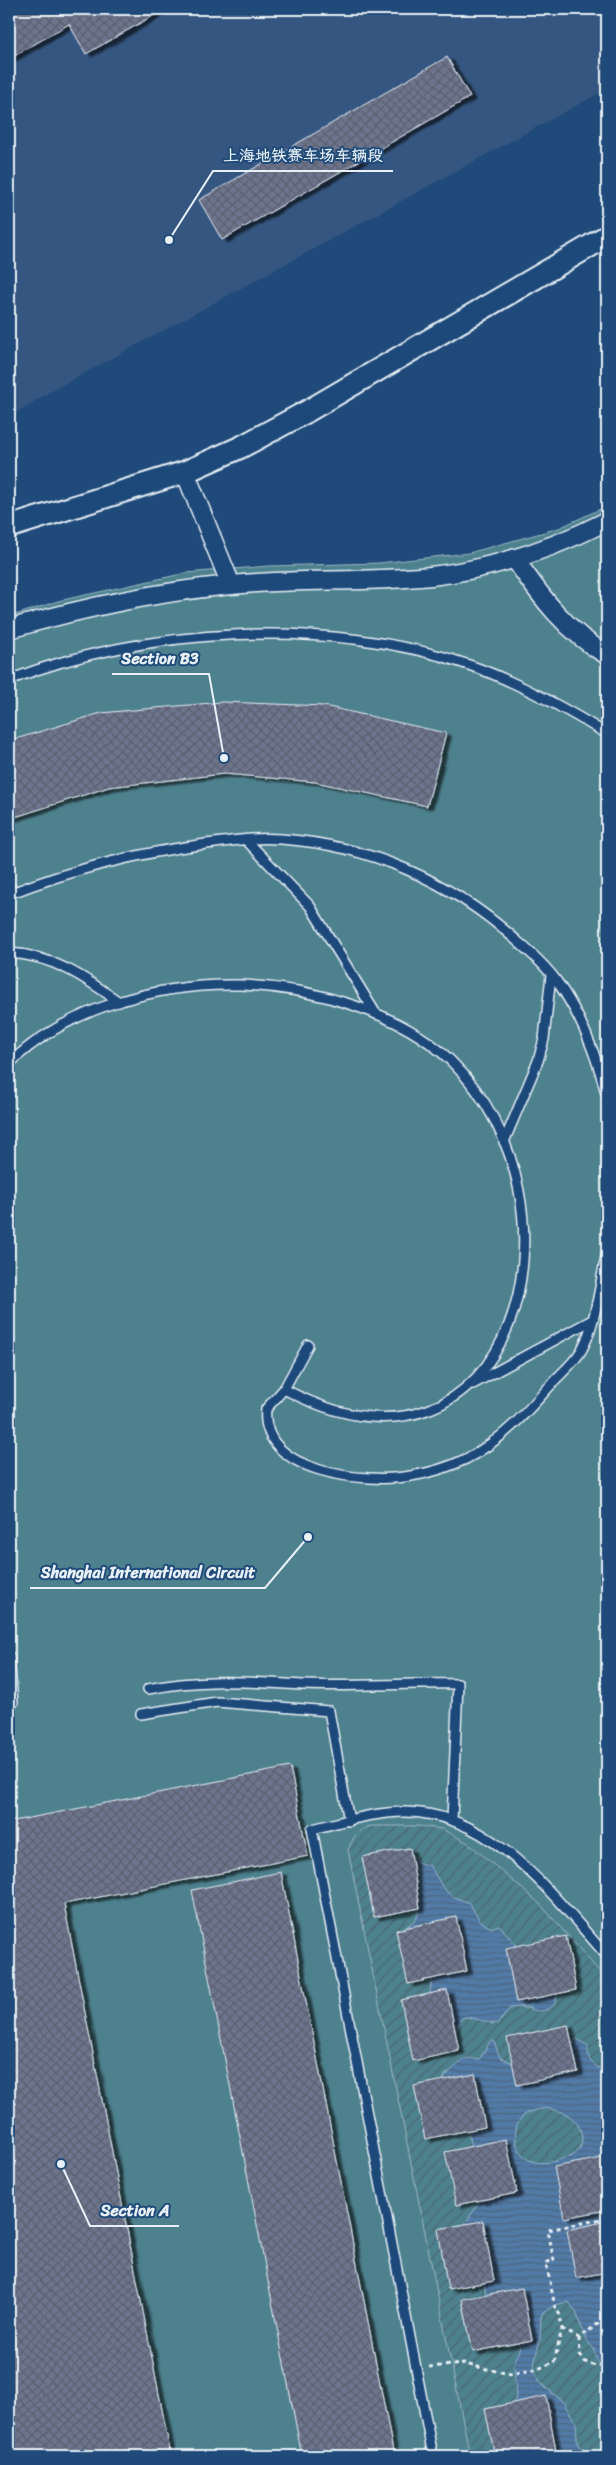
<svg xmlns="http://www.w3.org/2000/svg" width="616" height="2465" font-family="Sriracha,'LXGW WenKai TC',sans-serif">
<defs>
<pattern id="garden-furrows" width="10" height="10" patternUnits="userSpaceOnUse" patternTransform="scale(1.25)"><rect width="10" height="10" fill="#4e818e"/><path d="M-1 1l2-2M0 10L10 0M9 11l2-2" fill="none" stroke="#4a676f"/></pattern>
<pattern id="water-rules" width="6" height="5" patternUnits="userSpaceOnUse" patternTransform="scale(1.25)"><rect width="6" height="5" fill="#517aa6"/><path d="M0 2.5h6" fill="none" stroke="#4c647d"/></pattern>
<pattern id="building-cross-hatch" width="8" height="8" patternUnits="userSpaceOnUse" patternTransform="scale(1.25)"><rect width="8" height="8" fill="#6d758e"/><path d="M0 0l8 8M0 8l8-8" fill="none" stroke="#5b616f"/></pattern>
<filter id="shadow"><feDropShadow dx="5.5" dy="3" stdDeviation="1" flood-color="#0009"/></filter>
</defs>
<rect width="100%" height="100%" fill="#1f4a7a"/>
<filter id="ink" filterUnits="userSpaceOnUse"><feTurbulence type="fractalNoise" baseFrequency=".02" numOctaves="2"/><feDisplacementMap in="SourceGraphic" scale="10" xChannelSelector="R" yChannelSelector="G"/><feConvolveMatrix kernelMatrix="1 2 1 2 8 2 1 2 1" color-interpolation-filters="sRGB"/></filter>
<g filter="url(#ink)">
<polygon fill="#365780" points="9,9 607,9 607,89 50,392 9,417"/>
<polygon fill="#4e818e" stroke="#9bb9c3" points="607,506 607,2456 9,2456 9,617 58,601 186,573 269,566 379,563 469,553 559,528"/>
<g fill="url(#garden-furrows)" stroke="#9bb9c3" fill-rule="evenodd">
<path d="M371,1826H419L442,1829L468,1843L540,1904L607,1980V2072L596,2067L590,2061L587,2053L571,2040L568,2025L508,2038L513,2063L500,2058L494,2042L491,2040L479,2060L468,2059L445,2075L443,2081L414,2086L425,2139L468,2130L472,2146L446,2152L456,2205L481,2200L465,2224L438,2229L448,2289L484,2282L486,2295L462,2300L473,2352L518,2343L521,2348L515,2363L516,2397L514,2403L485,2409L495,2456H470L348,1850C354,1836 357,1830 371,1826ZM409,1848C411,1858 419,1866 430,1866L443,1888L452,1896L469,1903L480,1921L491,1928L499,1925L517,1946L566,1937L576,1990L557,1994V1999L549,2009C534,2013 525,2005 510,2008L501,2020L492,2024L484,2020L464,2017L460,2020L455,2034L413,2060L401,2000L430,1994L432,1979L408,1983L396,1930C408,1927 418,1922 420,1908L374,1917L363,1857Z"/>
<path d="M546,2108C556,2110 567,2112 574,2120C585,2131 586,2152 569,2157C557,2161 543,2166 531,2161C516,2155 510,2130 521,2118C527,2111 538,2110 546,2108Z"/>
<polygon points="607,2295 607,2324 601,2307"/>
<path d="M570,2302L576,2312L587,2341L594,2349L607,2376V2456H585L577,2440L576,2423L563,2402L540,2382L535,2374L534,2363L540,2339L541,2315C549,2307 558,2303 570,2302Z"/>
</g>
<g fill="url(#water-rules)" stroke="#8daac7" fill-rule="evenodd">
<path d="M411,1856L419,1863L430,1866L443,1888L452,1896L469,1903L480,1921L491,1928L499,1925L517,1946L506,1949L516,2001L557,1994L554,2005C546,2012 535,2013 527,2006L510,2008L498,2023C487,2024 476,2017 464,2017L460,2020L455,2034L447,1990L430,1994L432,1979L467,1971L456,1917L408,1927L417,1918L420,1908Z"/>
<path d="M577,2039L588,2046C586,2062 595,2067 607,2072V2094L603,2095L607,2120V2295L601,2307L607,2324V2376L597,2360L594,2349L587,2341L576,2312L569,2302C558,2303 549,2307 541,2315L540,2339L534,2363L535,2374L539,2382L563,2402L576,2423L577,2440L585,2456H527L556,2450L546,2397L514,2403L516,2397L514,2363L521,2348L518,2343L532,2340L522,2288L486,2295L484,2282L494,2280L483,2221L465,2224L481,2200L517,2193L506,2139L472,2146L468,2130L485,2126L475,2074L443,2081C445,2075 462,2060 467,2059C470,2058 475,2059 479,2060L491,2040L494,2042L500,2058L513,2063ZM546,2108C556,2110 567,2112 574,2120C585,2131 586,2152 569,2157C557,2161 543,2165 531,2161C516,2155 510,2130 521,2118C527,2111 538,2110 546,2108Z"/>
</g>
<g fill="url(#building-cross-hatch)" stroke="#e8f1f8" filter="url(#shadow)">
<polygon points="9,9 165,9 86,54 69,24 9,59"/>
<polygon points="447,57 470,97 222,240 199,200"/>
<polygon points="222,702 324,706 446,733 427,806 315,782 224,774 109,787 9,819 9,741 101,713"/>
<polygon points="290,1767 308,1856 64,1904 171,2456 15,2456 9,2423 9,1822"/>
<polygon points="410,1848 420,1908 374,1917 362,1857"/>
<polygon points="281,1872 394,2456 302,2456 192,1890"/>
<polygon points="456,1917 467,1971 408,1984 396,1930"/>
<polygon points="566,1936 576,1990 516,2002 506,1948"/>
<polygon points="447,1990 459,2051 413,2061 401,2000"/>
<polygon points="568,2025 578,2072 517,2085 507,2038"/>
<polygon points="475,2074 485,2127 425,2139 414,2086"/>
<polygon points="603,2094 607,2094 607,2120"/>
<polygon points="506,2139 517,2193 456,2205 445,2152"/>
<polygon points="607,2157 607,2210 564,2218 554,2167"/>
<polygon points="483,2221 494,2281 448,2289 438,2229"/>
<polygon points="607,2221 607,2272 576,2278 567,2230"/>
<polygon points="522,2288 532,2340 473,2352 462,2299"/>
<polygon points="546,2396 556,2451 527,2456 495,2456 485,2409"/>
</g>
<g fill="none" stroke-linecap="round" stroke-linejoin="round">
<defs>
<g id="service">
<path d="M9,680C142,627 333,617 469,665C518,682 563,707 607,734"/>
<polyline points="246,840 310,906 376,1014"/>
<path d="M9,894C73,869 138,853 206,844C231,841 256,837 281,839C369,845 451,881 516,940C531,953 546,966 558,983C582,1017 597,1057 607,1097"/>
<path d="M9,953C52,955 86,978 119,1002"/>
<path d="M9,1064C67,1007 160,983 240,985C310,987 400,1011 451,1061C596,1203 516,1512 284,1389"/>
<polyline points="504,1142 538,1061 544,1039 551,975"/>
<path d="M308,1345L284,1389L266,1409C259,1474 367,1484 411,1476C430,1473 449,1467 466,1459C503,1440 529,1410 556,1379C564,1371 575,1361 581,1351C596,1325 600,1282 607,1252"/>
<polyline points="473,1384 592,1320"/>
<polyline points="9,1656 13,1703 9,1703"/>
<path d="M148,1689C204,1678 249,1682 305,1685C356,1687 407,1683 458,1684L452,1820"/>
<polyline points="141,1714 217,1702 329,1711 349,1821"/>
<path d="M433,2456L312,1829C342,1822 374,1812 405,1812C493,1812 554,1897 607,1956"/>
</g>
<g id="minor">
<polyline points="185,472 231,585"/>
<path d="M515,559C540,596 568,633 607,655"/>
<path d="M9,629C82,608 155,592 231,585C297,578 365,583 431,576C493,569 552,549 607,521"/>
</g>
<polyline id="tertiary" points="9,527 185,472 241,447 306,412 607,236"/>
</defs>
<use href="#service" stroke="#e8f1f8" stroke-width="12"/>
<use href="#minor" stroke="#e8f1f8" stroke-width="21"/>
<use href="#tertiary" stroke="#e8f1f8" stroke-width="25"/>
<g stroke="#e8f1f8" stroke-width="3" stroke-dasharray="4 4" stroke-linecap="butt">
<polyline points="562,2329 579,2338 607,2317"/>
<polyline points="579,2338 580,2354 585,2362 595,2366 607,2364"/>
<polyline points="429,2367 464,2364 510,2374 538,2369 554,2362 562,2329 560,2315 555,2307 546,2262 554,2261 548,2230 607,2218"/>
</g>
<use href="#service" stroke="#1f4a7a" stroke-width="9"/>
<use href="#minor" stroke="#1f4a7a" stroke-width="18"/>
<use href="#tertiary" stroke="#1f4a7a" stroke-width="21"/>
</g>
</g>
<path fill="none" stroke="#e8f1f8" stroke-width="2" d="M169 240L213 171H393M224 758L209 674H112M308 1537L265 1588H30M61 2164L90 2226H179"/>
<g fill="#e8f1f8" stroke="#1f4a7a" stroke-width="2">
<circle cx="169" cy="240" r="5"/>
<circle cx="224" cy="758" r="5"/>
<circle cx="308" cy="1537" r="5"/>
<circle cx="61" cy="2164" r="5"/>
</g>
<g font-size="16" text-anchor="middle" font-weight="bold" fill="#e8f1f8" stroke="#1f4a7a" stroke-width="4" stroke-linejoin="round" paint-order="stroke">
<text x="303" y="161">上海地铁赛车场车辆段</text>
<text x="160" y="664">Section B3</text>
<text x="148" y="1578">Shanghai International Circuit</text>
<text x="135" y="2216">Section A</text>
</g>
<rect width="616" height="2465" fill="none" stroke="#1f4a7a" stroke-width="30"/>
<rect x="15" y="15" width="586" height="2435" fill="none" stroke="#e8f1f8" stroke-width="2" filter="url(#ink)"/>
</svg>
